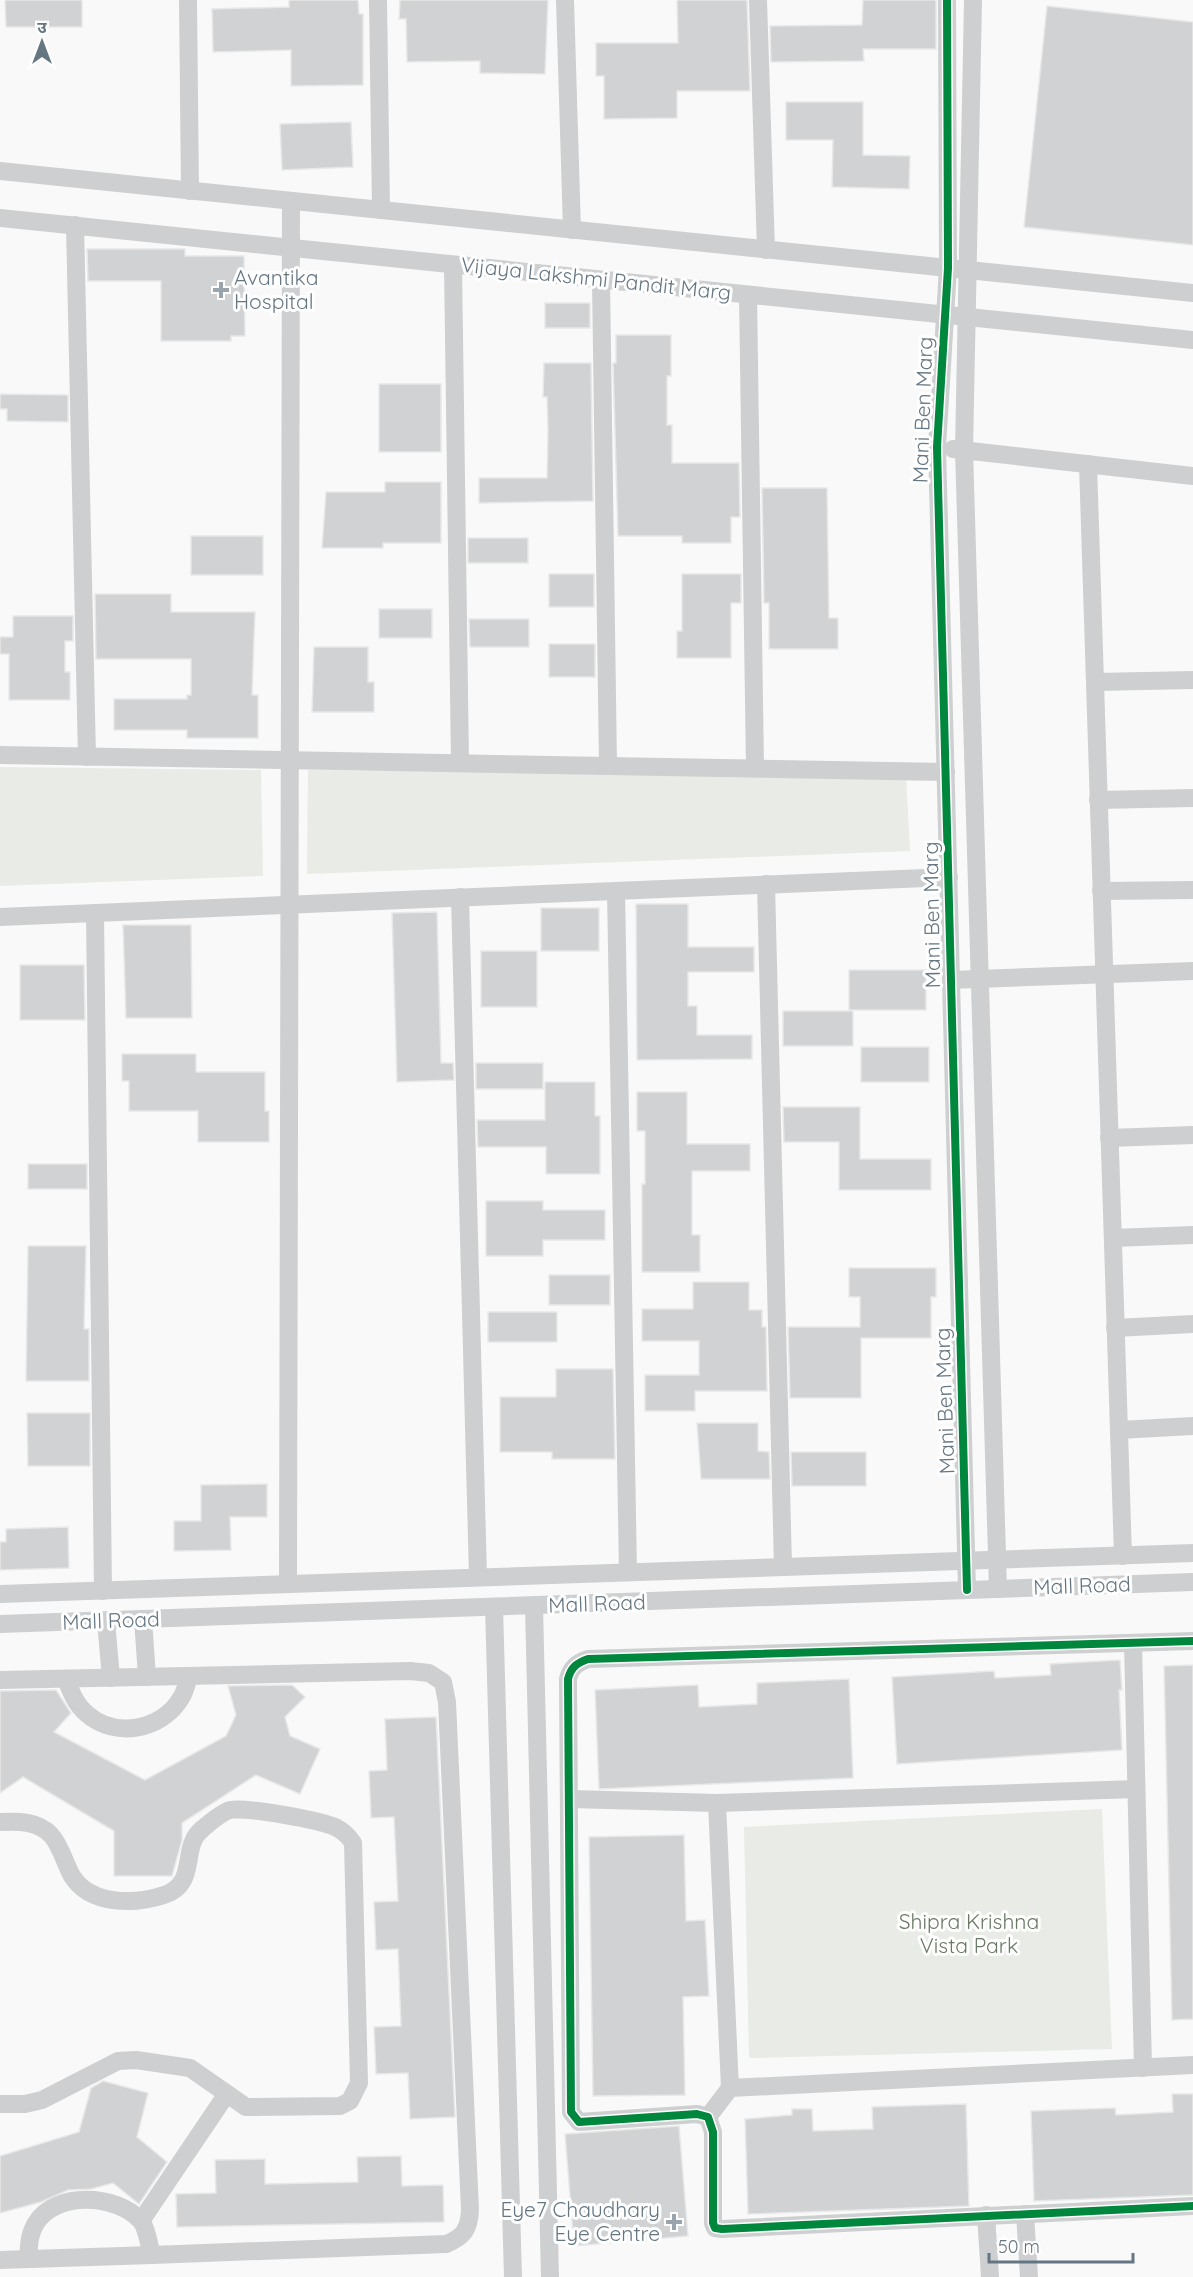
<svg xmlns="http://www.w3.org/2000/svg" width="1193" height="2277" font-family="Quicksand,'Noto Sans Devanagari',sans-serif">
<rect width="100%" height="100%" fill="#f9f9f9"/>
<g fill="#e8ebe6">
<polygon points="0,767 261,770 263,876 0,886"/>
<polygon points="308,770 906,777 910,851 307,874"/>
<polygon points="1102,1809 1112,2049 749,2058 744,1827"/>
</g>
<g fill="#d0d2d3" stroke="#e8e8e8" stroke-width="1.5">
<polygon points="5,0 82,0 82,27 6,27"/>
<polygon points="289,0 358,0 359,14 363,14 363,85 291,86 291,50 213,52 212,9 289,7"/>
<polygon points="400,0 548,0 545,74 480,73 480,61 407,62 406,19 399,19"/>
<polygon points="677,0 747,0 750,91 677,91 677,118 604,119 604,76 596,76 596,43 678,43"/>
<polygon points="863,0 936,0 936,49 863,49 864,61 771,62 770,26 862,25"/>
<polygon points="1047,6 1193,22 1193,245 1024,227"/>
<polygon points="786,102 863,102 863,155 910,156 909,189 832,187 833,140 786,140"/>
<polygon points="351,122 353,167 282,170 280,124"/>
<polygon points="87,249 185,249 185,256 244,256 245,336 231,336 231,341 161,341 161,281 88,281"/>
<rect x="545" y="303" width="45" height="25"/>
<polygon points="616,335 671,335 671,376 667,376 667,425 672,425 672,463 739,463 740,517 731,517 731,543 682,543 682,536 618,536 613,363 616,363"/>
<polygon points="544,363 591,363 593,501 479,503 479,478 547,478 548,431 547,397 543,397"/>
<rect x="379" y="384" width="62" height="68"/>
<polygon points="0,394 68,395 68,422 7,421 7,409 0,409"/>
<polygon points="385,482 441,482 441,543 383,543 383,548 322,548 326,492 385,492"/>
<polygon points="762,488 827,488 829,618 838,618 838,649 769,649 769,603 764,603"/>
<rect x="191" y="536" width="72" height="39"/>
<rect x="468" y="538" width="60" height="25"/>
<rect x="549" y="574" width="45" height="33"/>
<polygon points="682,574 741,574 741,603 731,603 731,658 677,658 677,631 682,631"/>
<polygon points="95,594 171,594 171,612 255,612 252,695 258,695 258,738 187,738 187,730 114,730 114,699 187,699 187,695 191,695 191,659 96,659"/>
<rect x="379" y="609" width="53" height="29"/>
<polygon points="13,616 73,616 73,641 65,641 65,672 70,672 70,700 9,700 9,654 0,654 0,637 13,637"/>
<polygon points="469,619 529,619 529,647 470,647"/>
<rect x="549" y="644" width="46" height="33"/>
<polygon points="314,647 368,647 368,682 374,682 374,712 312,712"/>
<polygon points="636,904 688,904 688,947 754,947 754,972 688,972 688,1006 697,1006 697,1035 752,1035 752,1059 637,1060"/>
<rect x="541" y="908" width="58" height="43"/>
<polygon points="437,912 441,1063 453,1063 454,1080 397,1082 392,913"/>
<polygon points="123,925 191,925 192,1018 126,1018"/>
<rect x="481" y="951" width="56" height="56"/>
<polygon points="20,965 84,965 85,1020 20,1020"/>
<rect x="849" y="970" width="77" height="40"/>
<rect x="783" y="1011" width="70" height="35"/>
<rect x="861" y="1047" width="68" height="35"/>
<polygon points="122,1054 196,1054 196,1072 265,1072 265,1111 269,1111 269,1142 198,1142 198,1111 129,1111 129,1081 122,1081"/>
<rect x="476" y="1063" width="67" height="26"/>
<polygon points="545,1082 595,1082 595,1116 600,1116 600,1174 546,1174 546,1147 478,1147 477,1120 545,1120"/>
<polygon points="637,1092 687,1092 687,1144 750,1144 750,1171 692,1171 692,1235 700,1235 700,1272 642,1272 642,1184 645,1184 645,1131 637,1131"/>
<polygon points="783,1107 860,1107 860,1159 931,1159 931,1190 839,1190 839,1142 784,1142"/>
<rect x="28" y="1164" width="59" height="25"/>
<polygon points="486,1201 543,1201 543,1210 605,1210 605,1240 543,1240 543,1256 486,1256"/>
<polygon points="28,1246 86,1246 84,1329 89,1329 89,1381 26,1381"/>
<polygon points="849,1268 936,1268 936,1297 931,1297 931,1338 861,1338 861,1398 790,1398 788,1327 860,1327 860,1297 849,1297"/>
<rect x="549" y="1275" width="61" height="30"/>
<polygon points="693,1282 749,1282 749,1310 762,1310 762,1327 766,1327 767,1391 695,1391 695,1411 645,1411 645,1375 699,1375 699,1341 642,1341 642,1309 693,1309"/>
<rect x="488" y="1312" width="69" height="30"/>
<polygon points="556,1369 613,1369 615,1459 552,1459 552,1452 500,1452 500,1397 556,1397"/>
<polygon points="27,1413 90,1413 90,1466 28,1466"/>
<polygon points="697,1423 758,1423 758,1451 769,1452 770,1479 701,1479"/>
<polygon points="791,1452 866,1452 866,1486 792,1486"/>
<polygon points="267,1484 267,1517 230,1517 231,1550 174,1551 174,1521 201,1521 201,1485"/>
<polygon points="68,1527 69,1568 0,1570 0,1542 6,1542 6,1529"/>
<polygon points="1120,1660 1122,1690 1119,1690 1122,1750 897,1764 892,1677 994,1671 995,1678 1051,1675 1050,1664"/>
<polygon points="1193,1665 1193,2019 1172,2020 1164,1666"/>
<polygon points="849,1679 853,1778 599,1789 595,1690 698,1685 699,1707 757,1704 757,1683"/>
<polygon points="292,1685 305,1697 285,1717 290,1736 320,1749 300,1794 256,1775 182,1823 182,1840 172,1876 114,1876 114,1831 23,1777 0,1793 0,1691 56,1690 71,1713 54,1732 145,1780 226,1736 236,1715 228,1686"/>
<polygon points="436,1717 455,2117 410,2119 408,2073 376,2074 374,2027 401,2026 398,1949 376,1950 374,1902 398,1901 394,1817 371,1818 369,1771 387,1770 385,1719"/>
<polygon points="684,1835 686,1921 705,1920 709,1996 683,1997 685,2095 593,2096 589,1837"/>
<polygon points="103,2081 148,2093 137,2137 167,2162 139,2204 113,2183 91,2189 68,2190 41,2202 0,2213 0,2156 79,2132 91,2088"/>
<polygon points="1172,2094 1193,2094 1193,2195 1034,2201 1031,2111 1115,2108 1116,2115 1173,2112"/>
<polygon points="966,2104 969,2206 748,2214 745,2119 792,2115 792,2109 812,2109 813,2131 873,2129 872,2107"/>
<polygon points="679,2126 688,2236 574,2246 565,2134"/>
<polygon points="401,2156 402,2186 443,2185 444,2222 177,2227 176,2194 216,2193 215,2160 265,2159 265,2184 358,2182 357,2157"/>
</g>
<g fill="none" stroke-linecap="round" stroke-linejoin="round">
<g stroke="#cecfd0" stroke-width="18">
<polyline points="188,0 190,191"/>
<polyline points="378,0 381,210"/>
<polyline points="565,0 572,230"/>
<polyline points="758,0 766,250"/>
<polyline points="947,0 948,268 937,447 967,1590"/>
<polyline points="973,0 964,450 998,1589"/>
<polyline points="0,171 1193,293"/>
<polyline points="0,218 1193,340"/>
<polyline points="75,225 87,757"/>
<polyline points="453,265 460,763"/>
<polyline points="601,280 608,766"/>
<polyline points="748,295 755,768"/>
<polyline points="953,449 1193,476"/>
<polyline points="1088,464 1123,1556"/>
<polyline points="1095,682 1193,680"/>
<polyline points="0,755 946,772"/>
<polyline points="1098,800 1193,798"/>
<polyline points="766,884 783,1567"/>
<polyline points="616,891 628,1572"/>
<polyline points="1101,891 1193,890"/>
<polyline points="460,897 478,1577"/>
<polyline points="95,913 103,1591"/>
<polyline points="0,917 949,877"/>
<polyline points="951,980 1193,971"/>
<polyline points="1109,1138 1193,1135"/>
<polyline points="1113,1238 1193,1235"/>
<polyline points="1115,1328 1193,1324"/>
<polyline points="1119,1430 1193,1426"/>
<polyline points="288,1584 291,201"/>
<polyline points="0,1594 1193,1553"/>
<polyline points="534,1606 550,2277"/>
<polyline points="494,1607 513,2277"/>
<polyline points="143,1619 147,1677"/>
<polyline points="106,1621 111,1678"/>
<polyline points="0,1624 1193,1582"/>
<path d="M1193,1641L588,1659C577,1663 571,1667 568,1679L571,2112L579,2122L697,2114L708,2117L713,2132V2223L715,2228L722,2229L1193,2206"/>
<polyline points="1133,1643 1143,2068"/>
<path d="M66,1679C71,1692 76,1705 87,1714C116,1739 162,1730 181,1698C185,1692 187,1683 189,1676"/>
<path d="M0,1680L410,1671L429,1673L443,1682L447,1702L470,2210C469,2229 464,2237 446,2244L152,2255C149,2246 147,2227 140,2220C116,2194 56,2191 36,2223C29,2234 29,2245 28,2259"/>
<polyline points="571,1799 717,1803"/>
<path d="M0,1822C18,1821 38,1821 51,1835C61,1846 65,1864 72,1876C90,1905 134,1905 164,1895C198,1884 181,1849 200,1831C207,1825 220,1813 230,1810C246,1807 322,1820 337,1828C345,1832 349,1837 353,1843L359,2083L350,2101L340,2106L246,2107L190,2068L136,2060L118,2061L42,2100L25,2104H0"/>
<polyline points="730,2088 717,1803 1136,1789"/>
<polyline points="708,2117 730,2088 1193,2065"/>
<polyline points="1025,2214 1029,2277"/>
<polyline points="986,2215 990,2277"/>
<polyline points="141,2221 226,2095"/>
<polyline points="0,2260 152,2255"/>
</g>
<defs>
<g id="cycleway">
<polyline points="947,0 948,268 937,447 967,1590"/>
<path d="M1193,1641L588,1659C577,1663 571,1667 568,1679L571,2112L579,2122L697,2114L708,2117L713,2132V2223L715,2228L722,2229L1193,2206"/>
</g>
</defs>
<use href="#cycleway" stroke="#fff" stroke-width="11"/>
<use href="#cycleway" stroke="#00873e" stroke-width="8"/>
</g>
<g fill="#99a4ac" stroke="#fff" stroke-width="2">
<path d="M218 281h6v6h6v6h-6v6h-6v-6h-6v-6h6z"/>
<path d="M671 2213h6v6h6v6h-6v6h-6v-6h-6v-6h6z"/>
</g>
<g text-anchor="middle" stroke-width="6" stroke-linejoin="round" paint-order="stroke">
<g font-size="21" fill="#657683" stroke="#fff" text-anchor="start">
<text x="234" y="285">Avantika<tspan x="234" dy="24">Hospital</tspan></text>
<text x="660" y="2217" text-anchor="end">Eye7 Chaudhary<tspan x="660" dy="24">Eye Centre</tspan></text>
</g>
<g font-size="21" fill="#657683" stroke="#fff">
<text transform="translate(596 279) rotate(6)" y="7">Vijaya Lakshmi Pandit Marg</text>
<text transform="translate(923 410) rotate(-88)" y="7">Mani Ben Marg</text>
<text transform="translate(932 915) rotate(-91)" y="7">Mani Ben Marg</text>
<text transform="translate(945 1401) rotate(-92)" y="7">Mani Ben Marg</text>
<text transform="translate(1082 1586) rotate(-2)" y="7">Mall Road</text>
<text transform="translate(597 1604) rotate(-2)" y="7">Mall Road</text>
<text transform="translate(111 1621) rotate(-2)" y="7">Mall Road</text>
</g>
<g font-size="21" fill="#687a64" stroke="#fff">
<text x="969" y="1929">Shipra Krishna<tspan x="969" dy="24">Vista Park</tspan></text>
</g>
</g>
<g transform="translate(42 42)" stroke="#ffffff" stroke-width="4.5" paint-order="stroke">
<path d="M0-4.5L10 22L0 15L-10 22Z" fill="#657683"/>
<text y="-9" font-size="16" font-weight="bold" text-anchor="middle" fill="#657683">उ</text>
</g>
<path d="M989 2253v9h144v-9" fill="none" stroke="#657683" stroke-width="3"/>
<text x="998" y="2253" font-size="18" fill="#657683" stroke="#ffffff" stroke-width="4.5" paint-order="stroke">50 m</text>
</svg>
